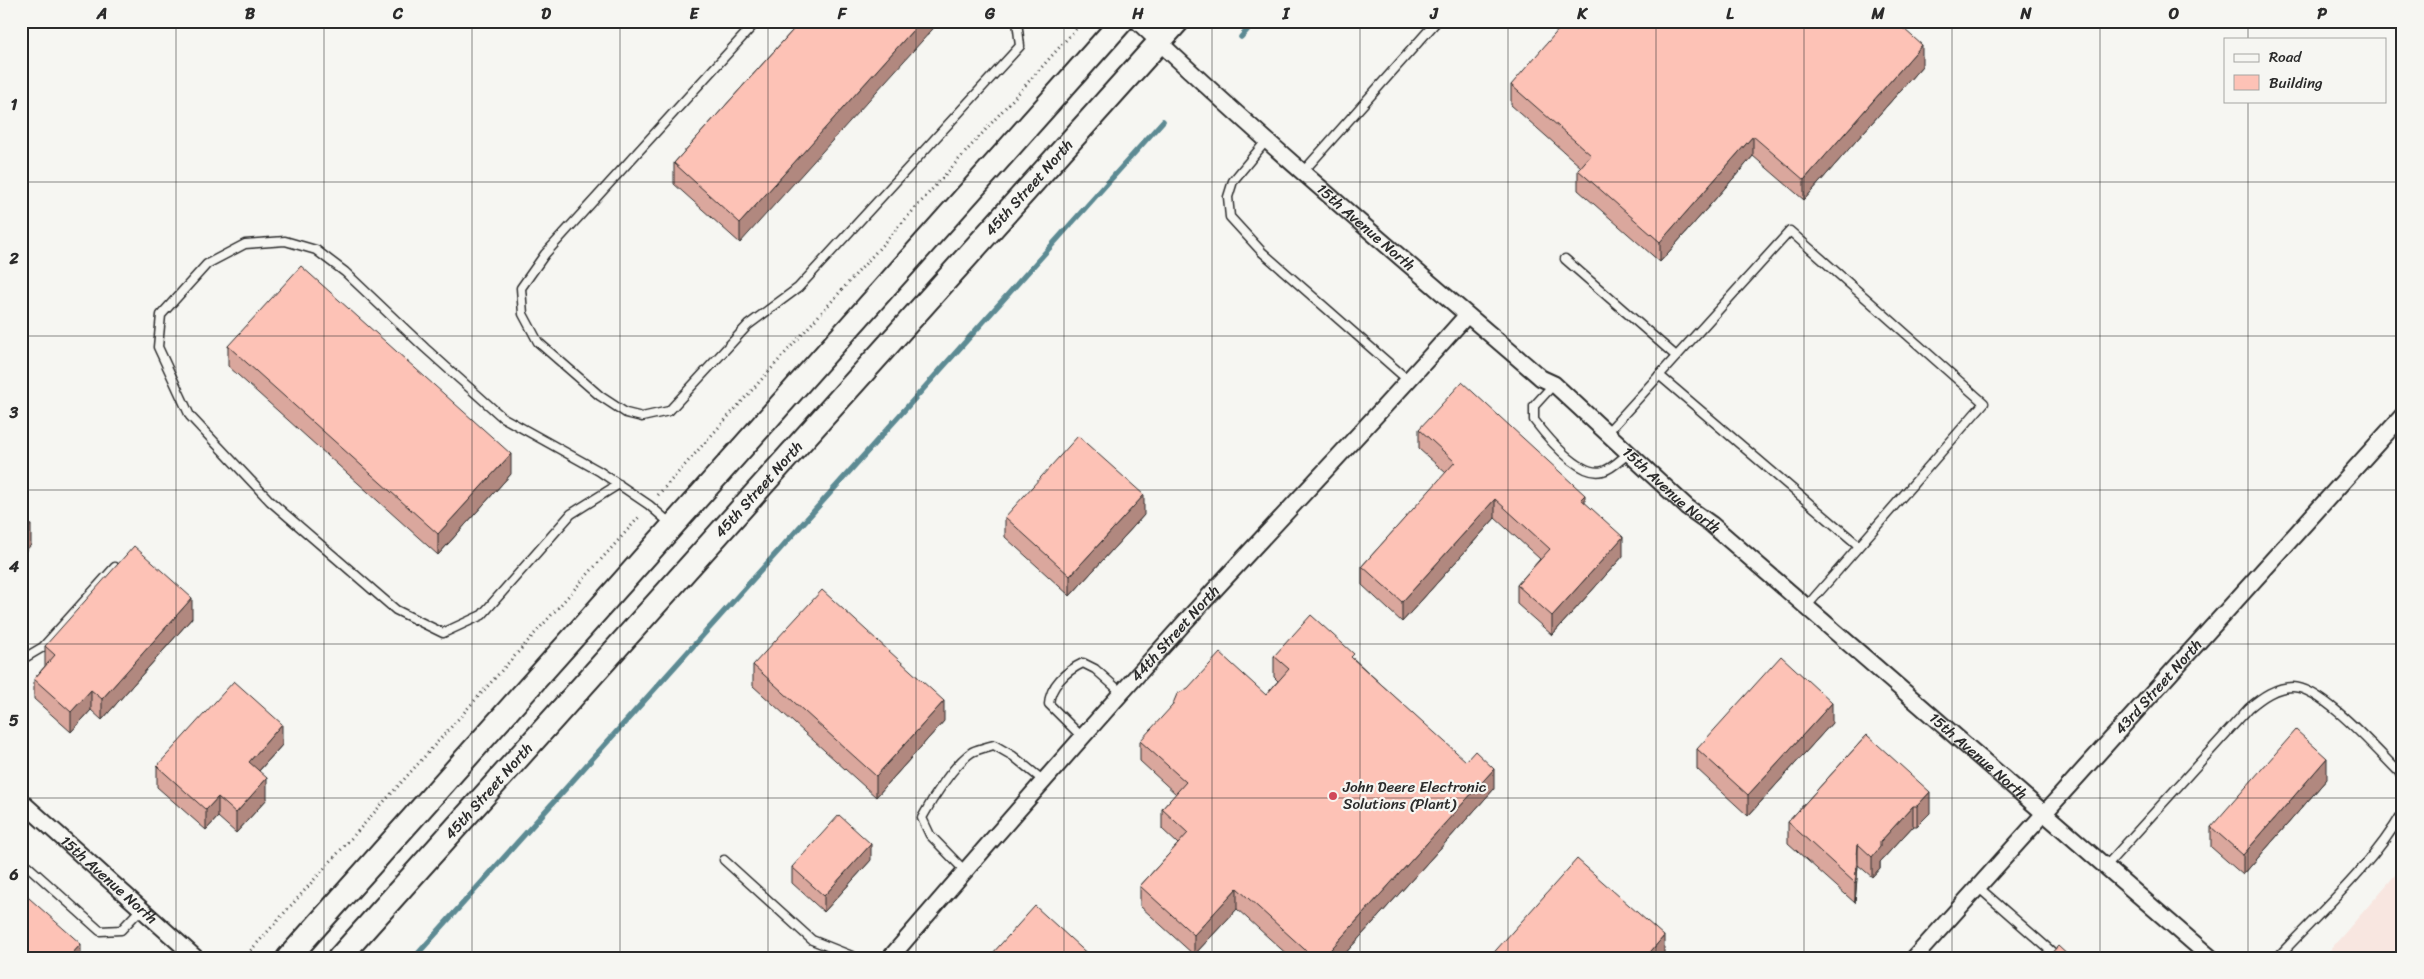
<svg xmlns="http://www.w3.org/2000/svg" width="2424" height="979" font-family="Sriracha,sans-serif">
<rect width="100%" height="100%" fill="#f6f6f2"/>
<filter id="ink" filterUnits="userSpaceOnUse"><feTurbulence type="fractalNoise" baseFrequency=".02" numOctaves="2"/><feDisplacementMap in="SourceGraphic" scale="10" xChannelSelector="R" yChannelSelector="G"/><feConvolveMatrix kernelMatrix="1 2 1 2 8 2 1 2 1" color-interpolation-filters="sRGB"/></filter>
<g filter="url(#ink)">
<polygon fill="#f8e6e0" points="2403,866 2403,958 2323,958"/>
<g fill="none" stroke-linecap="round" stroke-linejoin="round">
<g stroke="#5b8a93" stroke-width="5.5">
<polyline points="1241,37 1255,21"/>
<polyline points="414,958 1163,121"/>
</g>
<defs>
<g id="service">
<polyline points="757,21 545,254 521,288 523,314 538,342 600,396 626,413 642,417 669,411 748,325 798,288 1020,46 1017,21"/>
<polyline points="1266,141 1233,181 1228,197 1230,217 1262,252 1409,381"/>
<polyline points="1302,173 1437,21"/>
<polyline points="1565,259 1676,356"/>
<polyline points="1659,375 1858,545"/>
<path d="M1554,384L1534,406V420C1547,437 1580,478 1603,471C1612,469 1621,459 1629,453"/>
<polyline points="1606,434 1790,231 1984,403 1806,607"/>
<polyline points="619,484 571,514 482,615 443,633 396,610 270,501 190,416 158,347 161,315 207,264 245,244 285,241 316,250 345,272 425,348 502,417 599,471 649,505 671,524"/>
<polyline points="21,660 43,647 115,567"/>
<path d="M1083,738L1049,704C1050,686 1066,671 1083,663L1095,669L1122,693"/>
<polyline points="21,860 100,931 121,930 141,909"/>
<polyline points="724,860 812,940 857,958"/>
<path d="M2106,866L2249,708C2262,697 2276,687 2293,687C2323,687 2381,755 2403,776"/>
<path d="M965,871L930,835L922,818C932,799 954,764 972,752C978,749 987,747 994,745L1013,756L1045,782"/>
<polyline points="1978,887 2059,958"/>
<path d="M2277,958C2319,913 2372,866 2403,812"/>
</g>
<g id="minor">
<path id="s1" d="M1137,21C1267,145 1405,261 1541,378L1554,384L1687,507L1711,524L2211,958"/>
<path id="s2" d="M21,801L196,958"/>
<path id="s3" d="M890,958C987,845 1085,733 1185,622C1279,519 1375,419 1467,315"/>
<path id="s4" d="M1914,958L2403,415"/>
</g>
<g id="secondary">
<polyline points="288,958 1122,21"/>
<path id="s5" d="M339,958L1178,21"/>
</g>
</defs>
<use href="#service" stroke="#2b2b2b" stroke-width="11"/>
<use href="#minor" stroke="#2b2b2b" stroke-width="19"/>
<use href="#secondary" stroke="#2b2b2b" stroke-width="26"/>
<g stroke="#2b2b2b" stroke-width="3" stroke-dasharray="1 4" stroke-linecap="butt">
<polyline points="658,495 1083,21"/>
<polyline points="244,958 641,515"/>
</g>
<use href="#service" stroke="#f6f6f2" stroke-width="8"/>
<use href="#minor" stroke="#f6f6f2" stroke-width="15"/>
<use href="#secondary" stroke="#f6f6f2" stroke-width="22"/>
</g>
<g fill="#daa79d" stroke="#2b2b2b">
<polygon points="801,21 740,243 674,184 674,163"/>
<polygon points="1922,66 1804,200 1753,156 1660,262 1578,190 1578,170 1581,167 1511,105 1511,85"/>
<polygon points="228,346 511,474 438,555 228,366"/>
<polygon points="1419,429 1585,503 1623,556 1552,635 1517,604 1517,585 1540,559 1495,518 1402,622 1362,585 1362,566 1446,473 1419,449"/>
<polygon points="1144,515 1070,596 1005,537 1005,517"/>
<polygon points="192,618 102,720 91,710 71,732 34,699 34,679 45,666 45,646"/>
<polygon points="1274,656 1354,659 1494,789 1341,958 1291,958 1237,909 1194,955 1140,906 1140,886 1178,844 1162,829 1162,809 1176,794 1140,761 1140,741 1266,695 1278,681 1274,677"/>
<polygon points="753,665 944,721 876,797 753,686"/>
<polygon points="1832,723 1748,816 1697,769 1697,749"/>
<polygon points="1867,735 1930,813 1917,826 1913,826 1880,862 1880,868 1872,877 1858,865 1855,903 1788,843 1788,822"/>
<polygon points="282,745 259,771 267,799 236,833 218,817 206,830 157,787 157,766"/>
<polygon points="2327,779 2243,875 2211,847 2211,827"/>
<polygon points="871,860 824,912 792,883 792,867"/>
</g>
<g fill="#b1887f" stroke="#2b2b2b">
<polygon points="921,21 940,21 740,243 740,223"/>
<polygon points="1922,45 1922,66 1804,200 1804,180"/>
<polygon points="1753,136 1753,156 1660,262 1660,242"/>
<polygon points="511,454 511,474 438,555 438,534"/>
<polygon points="1144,495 1144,515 1070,596 1070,576"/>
<polygon points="1585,495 1585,514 1581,499"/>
<polygon points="1495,499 1495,518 1402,622 1402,602"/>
<polygon points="31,525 31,545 21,556 21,535"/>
<polygon points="1623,537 1623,556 1552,635 1552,616"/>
<polygon points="192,598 192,618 102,720 102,699"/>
<polygon points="91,690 91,710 71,732 71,712"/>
<polygon points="944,701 944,721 876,797 876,776"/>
<polygon points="1832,703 1832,723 1748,816 1748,795"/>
<polygon points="282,724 282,745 249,782 249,762"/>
<polygon points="2327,758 2327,779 2243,875 2243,855"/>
<polygon points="1494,769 1494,789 1341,958 1323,958"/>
<polygon points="267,778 267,799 236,833 236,813"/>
<polygon points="1930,792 1930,813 1917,826 1917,806"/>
<polygon points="218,797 218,817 206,830 206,810"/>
<polygon points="1913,806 1913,826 1880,862 1880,868 1872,877 1872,857 1880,842"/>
<polygon points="871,844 871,860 824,912 824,896"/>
<polygon points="1858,844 1858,865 1855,903 1855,883"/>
<polygon points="1237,888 1237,909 1194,955 1194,935"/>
<polygon points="1664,936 1664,957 1663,958 1645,958"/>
<polygon points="81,944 81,958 68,958"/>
</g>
<g fill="#fdc2b6" stroke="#2b2b2b">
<polygon points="801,21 921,21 740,223 674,163"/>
<polygon points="1566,21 1895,21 1922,45 1804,180 1753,136 1660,242 1578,170 1591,155 1511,85"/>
<polygon points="301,266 511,454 438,534 228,346"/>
<polygon points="1462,382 1585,495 1581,499 1623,537 1552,616 1517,585 1550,549 1495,499 1402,602 1362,566 1455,462 1419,429"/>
<polygon points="1078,436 1144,495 1070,576 1005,517"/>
<polygon points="21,516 31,525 21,535"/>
<polygon points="134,546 192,598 102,699 91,690 71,712 34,679 55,655 45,646"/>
<polygon points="822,590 944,701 876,776 753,665"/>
<polygon points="1311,615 1354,654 1351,657 1466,761 1475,751 1494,769 1323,958 1314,958 1237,888 1194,935 1140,886 1188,833 1162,809 1186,782 1140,741 1172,706 1177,694 1188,688 1220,653 1266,695 1289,669 1274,656"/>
<polygon points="1781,656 1832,703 1748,795 1697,749"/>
<polygon points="234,681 282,724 249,762 267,778 236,813 218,797 206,810 157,766"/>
<polygon points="2296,730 2327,758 2243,855 2211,827"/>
<polygon points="1867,735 1930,792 1917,806 1913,806 1880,842 1880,847 1872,857 1858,844 1855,883 1788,822"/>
<polygon points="839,815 871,844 824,896 792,867"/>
<polygon points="1577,859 1664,936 1645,958 1489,958"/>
<polygon points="21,891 81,944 68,958 21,958"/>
<polygon points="1035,906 1092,958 996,958 992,954"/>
<polygon points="2058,946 2071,958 2047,958"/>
</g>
</g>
<path fill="none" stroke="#2b2b2b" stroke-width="1" stroke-opacity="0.55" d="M176,21V958M324,21V958M472,21V958M620,21V958M768,21V958M916,21V958M1064,21V958M1212,21V958M1360,21V958M1508,21V958M1656,21V958M1804,21V958M1952,21V958M2100,21V958M2248,21V39M2248,101V958M21,182H2403M21,336H2403M21,490H2403M21,644H2403M21,798H2403"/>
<circle fill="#d1495b" stroke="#f6f6f2" stroke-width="2" cx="1333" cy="796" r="5"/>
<g text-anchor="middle" stroke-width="4.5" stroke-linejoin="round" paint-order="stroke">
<g font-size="15" fill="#2b2b2b" stroke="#f6f6f2">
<text dy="5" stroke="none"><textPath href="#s5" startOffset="1034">45th Street North</textPath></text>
<text dy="5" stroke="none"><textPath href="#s1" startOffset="308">15th Avenue North</textPath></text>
<text dy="5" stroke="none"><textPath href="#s5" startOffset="629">45th Street North</textPath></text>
<text dy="5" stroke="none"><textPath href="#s1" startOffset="712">15th Avenue North</textPath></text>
<text dy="5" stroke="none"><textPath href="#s3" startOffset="432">44th Street North</textPath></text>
<text dy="5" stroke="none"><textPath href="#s4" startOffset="365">43rd Street North</textPath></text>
<text dy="5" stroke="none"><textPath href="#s1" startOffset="1118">15th Avenue North</textPath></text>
<text dy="5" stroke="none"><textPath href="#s5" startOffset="224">45th Street North</textPath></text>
<text dy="5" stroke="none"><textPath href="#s2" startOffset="118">15th Avenue North</textPath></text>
</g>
<g font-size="15" fill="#2b2b2b" stroke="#f6f6f2" text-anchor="start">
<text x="1343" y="792">John Deere Electronic<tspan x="1343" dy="17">Solutions (Plant)</tspan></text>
</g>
</g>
<rect width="2424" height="979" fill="none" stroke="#f6f6f2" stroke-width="55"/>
<rect x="2224" y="38" width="162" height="65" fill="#f6f6f2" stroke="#a5a5a2"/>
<rect x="2234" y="54" width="25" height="8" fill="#f6f6f2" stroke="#a5a5a2"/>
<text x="2269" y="62" font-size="15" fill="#2b2b2b">Road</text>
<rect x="2234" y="75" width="25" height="15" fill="#fdc2b6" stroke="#a5a5a2"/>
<text x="2269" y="88" font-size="15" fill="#2b2b2b">Building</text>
<rect x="28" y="28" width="2368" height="924" fill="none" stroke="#2b2b2b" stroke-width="2"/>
<g font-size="16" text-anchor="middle" font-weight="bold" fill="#2b2b2b">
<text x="102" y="19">A</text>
<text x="250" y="19">B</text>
<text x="398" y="19">C</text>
<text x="546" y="19">D</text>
<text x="694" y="19">E</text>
<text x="842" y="19">F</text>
<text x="990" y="19">G</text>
<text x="1138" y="19">H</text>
<text x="1286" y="19">I</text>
<text x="1434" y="19">J</text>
<text x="1582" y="19">K</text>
<text x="1730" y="19">L</text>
<text x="1878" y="19">M</text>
<text x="2026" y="19">N</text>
<text x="2174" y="19">O</text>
<text x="2322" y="19">P</text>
<text x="14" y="110">1</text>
<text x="14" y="264">2</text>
<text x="14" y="418">3</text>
<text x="14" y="572">4</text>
<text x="14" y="726">5</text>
<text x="14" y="880">6</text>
</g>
</svg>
